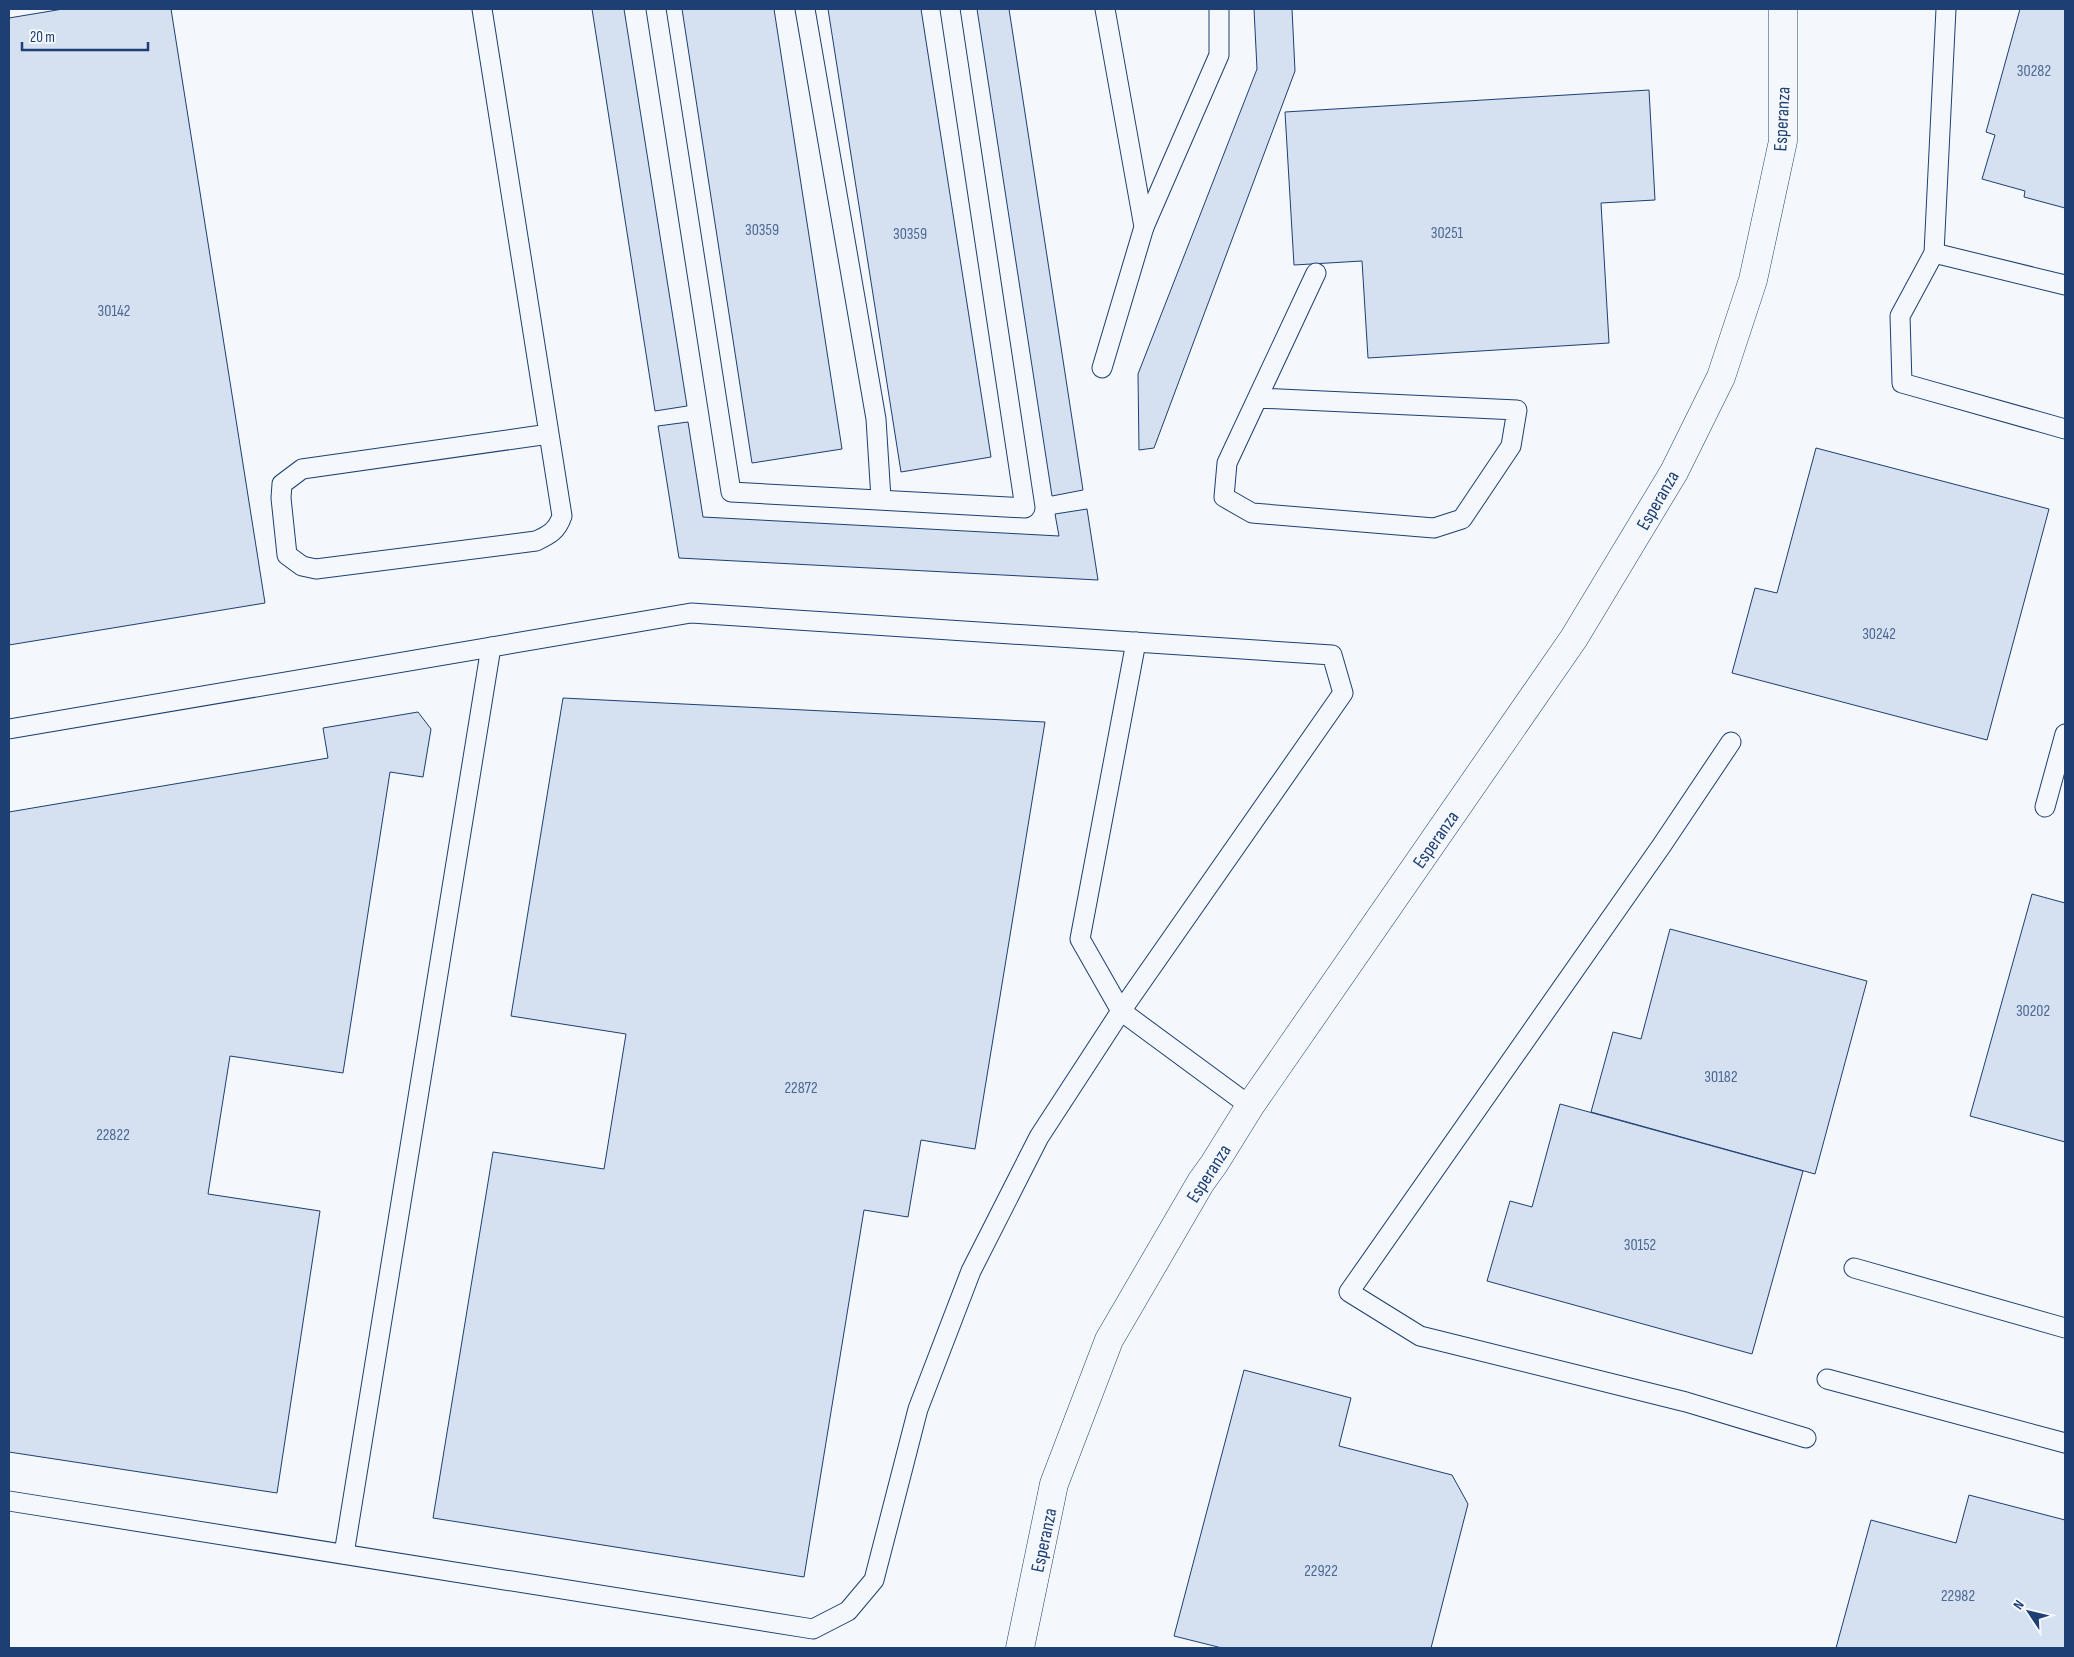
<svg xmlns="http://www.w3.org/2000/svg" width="2074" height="1657" font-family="'Sofia Sans Condensed',sans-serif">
<rect width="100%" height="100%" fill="#f4f7fb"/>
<g fill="#d5e0f0" stroke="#1d3f73">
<polygon points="63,9 171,9 265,603 9,645 9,18"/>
<polygon points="592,9 624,9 687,406 655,411"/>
<polygon points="682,9 774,9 842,449 752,463"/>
<polygon points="828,9 921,9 991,457 901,472"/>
<polygon points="977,9 1009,9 1083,490 1052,496"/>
<polygon points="1254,9 1292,9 1295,71 1154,448 1139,450 1138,374 1257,69"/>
<polygon points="2020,9 2065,9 2065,208 2024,197 2025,191 1982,179 1995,135 1986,132"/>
<polygon points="1649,90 1655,200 1601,203 1609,343 1368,358 1362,261 1294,265 1285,112"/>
<polygon points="688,422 703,517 1059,536 1055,514 1087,509 1098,580 679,558 658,426"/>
<polygon points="1816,448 2049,509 1987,740 1732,673 1755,588 1777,593"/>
<polygon points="563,698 1045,722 975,1149 921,1140 908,1217 864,1210 804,1577 433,1518 493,1152 604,1169 626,1034 511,1016"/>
<polygon points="418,712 431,729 423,777 390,772 343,1073 230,1056 208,1194 320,1211 277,1493 9,1452 9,812 328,758 323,728"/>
<polygon points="2032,894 2065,903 2065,1142 1970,1116"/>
<polygon points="1670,929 1867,981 1815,1174 1591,1112 1613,1032 1641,1039"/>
<polygon points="1560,1104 1803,1171 1752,1354 1487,1281 1510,1201 1532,1207"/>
<polygon points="1244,1370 1351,1398 1339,1446 1452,1475 1468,1504 1431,1648 1222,1648 1174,1636"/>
<polygon points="1969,1495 2065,1520 2065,1648 1836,1648 1871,1520 1956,1543"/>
</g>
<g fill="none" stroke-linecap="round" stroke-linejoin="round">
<defs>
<g id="lane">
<path d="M482,9L562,516C557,531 549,535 536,541L316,569L302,566L287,555L281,498L282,484L302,469L549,434"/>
<polyline points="656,9 731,492 1025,508 950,9"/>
<polyline points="805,9 876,419 881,499"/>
<polyline points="1105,9 1144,227"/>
<polyline points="1946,9 1934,253 1900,316 1902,383 2065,429"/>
<polyline points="1934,253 2065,285"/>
<polyline points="1102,368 1144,227 1219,55 1219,9"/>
<polyline points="1258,398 1517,410 1511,446 1462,519 1434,528 1252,513 1224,497 1227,463 1316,273"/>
<polyline points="1136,642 1080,939 1121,1011 1250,1106"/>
<polyline points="9,729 691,613 1332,655 1343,693 1121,1011 1039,1137 971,1271 918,1409 874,1580 848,1611 813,1629 9,1501"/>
<polyline points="1731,742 1662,845 1349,1292 1420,1336 1686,1402 1806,1438"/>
<polyline points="2045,807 2065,734"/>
<polyline points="1854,1268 2065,1328"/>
<polyline points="1827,1379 2065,1443"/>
<polyline points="344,1554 491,647"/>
</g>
<polyline id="secondary" points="1020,1648 1054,1484 1109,1340 1201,1182 1214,1164 1250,1106 1574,638 1674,472 1721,377 1753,280 1783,141 1783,9"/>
</defs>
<use href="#lane" stroke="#1d3f73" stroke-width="21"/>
<use href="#secondary" stroke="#1d3f73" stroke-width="29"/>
<use href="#lane" stroke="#f4f7fb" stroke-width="19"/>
<use href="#secondary" stroke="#f4f7fb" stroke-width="28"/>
</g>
<g text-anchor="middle" stroke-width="4" stroke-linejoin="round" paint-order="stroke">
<g font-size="16" fill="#4b6792">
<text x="2034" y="76">30282</text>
<text x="762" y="235">30359</text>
<text x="1447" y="238">30251</text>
<text x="910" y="239">30359</text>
<text x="114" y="316">30142</text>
<text x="1879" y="639">30242</text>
<text x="2033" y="1016">30202</text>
<text x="1721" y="1082">30182</text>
<text x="801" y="1093">22872</text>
<text x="113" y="1140">22822</text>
<text x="1640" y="1250">30152</text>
<text x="1321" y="1576">22922</text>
<text x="1958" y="1601">22982</text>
</g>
<g font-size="19" fill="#1d3f73" stroke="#f4f7fb">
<text transform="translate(1781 119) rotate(-87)" y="7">Esperanza</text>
<text transform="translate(1657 500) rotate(-60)" y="7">Esperanza</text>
<text transform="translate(1435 839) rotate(-55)" y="7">Esperanza</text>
<text transform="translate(1208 1173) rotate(-57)" y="7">Esperanza</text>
<text transform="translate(1043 1540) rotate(-78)" y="7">Esperanza</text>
</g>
</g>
<rect width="2074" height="1657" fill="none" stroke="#1d3f73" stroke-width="20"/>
<g transform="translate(2029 1612) rotate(305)" stroke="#f4f7fb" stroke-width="4" paint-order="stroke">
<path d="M0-4L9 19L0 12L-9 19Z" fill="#1d3f73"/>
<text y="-8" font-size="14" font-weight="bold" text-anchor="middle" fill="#1d3f73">N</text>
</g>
<path d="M22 42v8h126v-8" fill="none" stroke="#1d3f73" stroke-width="2.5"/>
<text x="30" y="42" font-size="15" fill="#1d3f73" stroke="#f4f7fb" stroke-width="4" paint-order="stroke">20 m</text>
</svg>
